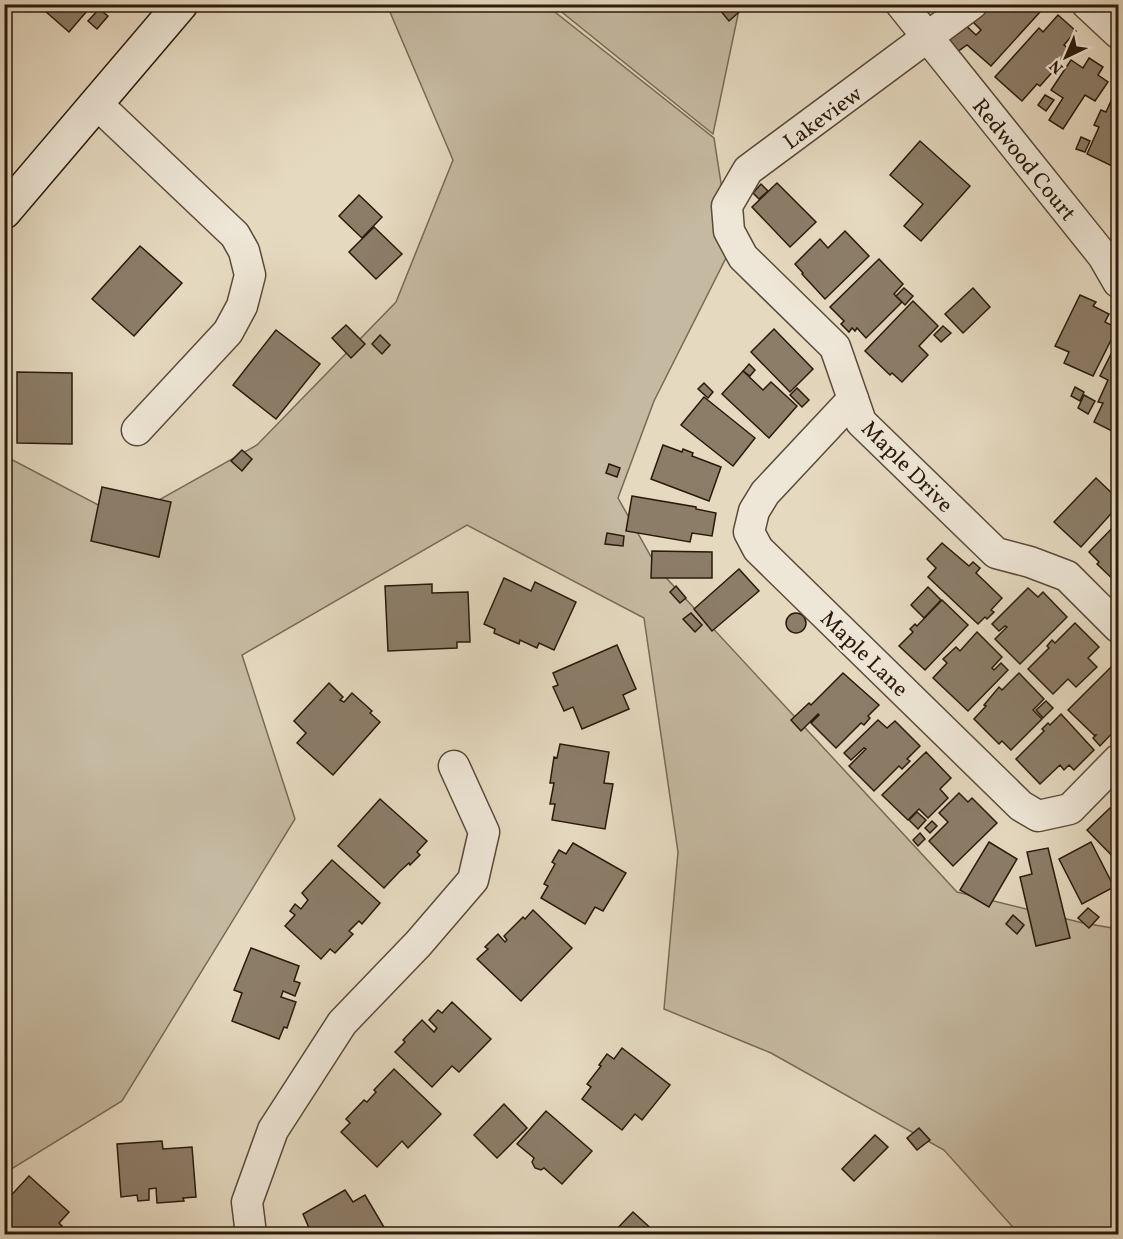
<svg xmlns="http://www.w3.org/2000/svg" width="1123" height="1239" font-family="Vollkorn,serif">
<rect width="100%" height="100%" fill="#e5d9c0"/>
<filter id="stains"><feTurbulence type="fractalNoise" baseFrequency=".00333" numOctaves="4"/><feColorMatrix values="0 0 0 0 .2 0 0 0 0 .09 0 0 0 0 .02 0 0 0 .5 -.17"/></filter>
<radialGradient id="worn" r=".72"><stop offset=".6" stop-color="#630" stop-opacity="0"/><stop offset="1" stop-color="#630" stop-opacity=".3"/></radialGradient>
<g fill="#c5b9a1" stroke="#786a56" stroke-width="1.5">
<polygon points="387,5 546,5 714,138 731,248 654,401 618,498 658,569 957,892 1083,923 1118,929 1118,1234 1019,1234 944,1150 771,1053 664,1009 678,852 644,618 467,525 242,655 295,819 122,1101 5,1173 5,456 125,519 257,445 396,302 453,160"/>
<polygon points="553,5 740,5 713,134"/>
</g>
<g fill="#8c7d69" stroke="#2b1a0b" stroke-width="1.5">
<polygon points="37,4 93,4 69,32"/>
<polygon points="715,4 748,4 729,21"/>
<polygon points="985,4 996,4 1001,9 1005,4 1032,4 1040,12 991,66 967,45 957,52 943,39 960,20 976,35 981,30 971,20"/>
<polygon points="99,9 108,16 97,29 88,21"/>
<polygon points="1058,15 1076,31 1064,45 1071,51 1040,86 1037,84 1022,101 995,77 1039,28 1043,32"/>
<polygon points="1089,58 1103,67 1098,75 1108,82 1095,101 1085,95 1063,129 1049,120 1063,98 1051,90 1071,60 1083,68"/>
<polygon points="1116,90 1118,91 1118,151 1112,166 1087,154 1099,127 1094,125 1101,110 1106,112"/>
<polygon points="1045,95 1054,100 1046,111 1038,105"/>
<polygon points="1081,137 1090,141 1085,152 1076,149"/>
<polygon points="920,141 970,186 921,241 904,226 923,204 890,175"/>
<polygon points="777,183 816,222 790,247 752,207"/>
<polygon points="761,184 768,191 759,199 753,193"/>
<polygon points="359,195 382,217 362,238 339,216"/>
<polygon points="374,227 402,254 376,279 349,252"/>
<polygon points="845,231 869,256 825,299 802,274 803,273 795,264 820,239 828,248"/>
<polygon points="140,246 182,283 134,336 92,299"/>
<polygon points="879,259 903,284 894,294 902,302 866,338 857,328 855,331 852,328 849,332 841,324 844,321 830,307"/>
<polygon points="904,288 913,296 905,305 896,296"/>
<polygon points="973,288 990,307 963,333 945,314"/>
<polygon points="1080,295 1096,302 1093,306 1109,314 1105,322 1117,328 1093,376 1064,363 1069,352 1055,346"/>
<polygon points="913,301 938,326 919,346 928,355 902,382 892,373 890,375 865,351"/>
<polygon points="346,325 365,344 351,358 332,338"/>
<polygon points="943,326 951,333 941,342 934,335"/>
<polygon points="774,329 813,369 790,392 751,352"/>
<polygon points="276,330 320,364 276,419 233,385"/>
<polygon points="380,335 390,345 382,354 372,344"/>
<polygon points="1117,342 1118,343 1118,434 1094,422 1103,403 1098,402 1108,380 1100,376"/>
<polygon points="749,364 755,370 750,376 743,371"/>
<polygon points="743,371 763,390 771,382 797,406 769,438 722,394"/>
<polygon points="17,372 72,373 72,444 17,443"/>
<polygon points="704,383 713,392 708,398 698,389"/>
<polygon points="1075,387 1084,392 1080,401 1071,396"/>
<polygon points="797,388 809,400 802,407 790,395"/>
<polygon points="1084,395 1095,401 1088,414 1078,408"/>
<polygon points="704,397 755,438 733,466 681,425"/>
<polygon points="663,445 682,452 683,449 693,453 692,456 721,467 709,501 651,479"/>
<polygon points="242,450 252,459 242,471 231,461"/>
<polygon points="609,464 620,468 617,477 606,473"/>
<polygon points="1096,478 1118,499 1118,506 1081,547 1054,522"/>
<polygon points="102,487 171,502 159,557 91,541"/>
<polygon points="632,496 696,507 696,509 716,513 712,536 692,533 690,542 626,531"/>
<polygon points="1118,522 1118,584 1097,564 1099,562 1089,552"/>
<polygon points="607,533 624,536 623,546 605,544"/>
<polygon points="942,543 969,566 973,562 980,568 976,573 1002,598 991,610 994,612 987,619 985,617 978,624 928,577 936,568 927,559"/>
<polygon points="652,551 712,552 712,578 651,578"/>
<polygon points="739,569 759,591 712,631 694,609"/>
<polygon points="504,578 531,591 535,582 576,602 554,650 539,643 537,648 520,640 519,644 494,633 495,629 484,624"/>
<polygon points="432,584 432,593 468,592 470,642 457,642 457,648 388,651 385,586"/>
<polygon points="676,586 686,598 680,603 670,592"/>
<polygon points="928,587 941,600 924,618 911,605"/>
<polygon points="1028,588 1038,597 1043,592 1067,617 1020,664 995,639 1007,627 1005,626 999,631 992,624"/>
<polygon points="942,600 968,625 925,670 899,646 913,632 910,629 915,624 917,626"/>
<polygon points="691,613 702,625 695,632 683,619"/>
<circle cx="796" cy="623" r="10"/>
<polygon points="1075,623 1099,647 1088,658 1097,667 1076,687 1068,679 1053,694 1028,669 1049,648 1047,646 1052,640 1055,643"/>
<polygon points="977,632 1002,657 992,668 994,670 1001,663 1008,670 968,711 933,678 947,663 943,659 956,647 960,651"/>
<polygon points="617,645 636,689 623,695 629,709 582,729 573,707 564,711 553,687 558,685 553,673"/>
<polygon points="1114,664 1118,669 1118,727 1100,746 1093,738 1096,735 1094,735 1068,710"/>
<polygon points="843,673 879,705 868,716 870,718 864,725 861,723 836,748 811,723 819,715 818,714 801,731 791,720 809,703 811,705"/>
<polygon points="1019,673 1044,699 1033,710 1042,719 1011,750 1002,741 999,744 974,719 986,706 984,705 999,687 1002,690"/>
<polygon points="329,683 343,697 340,700 344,702 352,693 372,711 370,713 380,722 333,775 297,743 306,733 294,721"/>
<polygon points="1046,701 1053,708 1043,718 1036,710"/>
<polygon points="1061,714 1094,750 1074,770 1069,765 1064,770 1060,765 1040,784 1016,759 1044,731 1042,729 1048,723 1050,725"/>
<polygon points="878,720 887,728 895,721 920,746 907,759 910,761 902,769 899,766 874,791 849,766 866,749 864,748 851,760 844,753"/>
<polygon points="560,744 609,752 604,783 613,784 605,829 552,820 555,804 550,804 554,783 550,783 554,757 557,758"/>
<polygon points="926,752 951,778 940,789 948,798 928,818 919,809 908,820 882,795"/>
<polygon points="959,793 968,802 972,798 997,823 953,866 929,841 948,822 939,813"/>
<polygon points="380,799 427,841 417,852 420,855 410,865 409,863 399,872 384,888 338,846"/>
<polygon points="1118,803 1118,862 1087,830 1110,808 1112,810"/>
<polygon points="917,812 926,820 918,829 909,820"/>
<polygon points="932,821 937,826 930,833 925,828"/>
<polygon points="920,833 925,839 918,846 913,840"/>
<polygon points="989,842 1017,859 989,907 960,890"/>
<polygon points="1091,842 1114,887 1082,904 1059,859"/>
<polygon points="573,843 626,873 603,911 595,907 585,924 541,898 548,886 544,884 555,864 552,862 559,850 566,854"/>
<polygon points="1048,848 1070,938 1036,946 1020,877 1032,874 1027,852"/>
<polygon points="332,860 380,903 362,924 359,921 349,931 353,934 335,953 330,949 321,959 285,926 295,915 290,911 295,904 301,909 308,900 302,893"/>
<polygon points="1088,908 1099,917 1089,928 1078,918"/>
<polygon points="533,910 572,948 521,1001 477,959 488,949 485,947 498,934 505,942 507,940 504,936 523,917 525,919"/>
<polygon points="1013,915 1024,925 1017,934 1006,924"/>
<polygon points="251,948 299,966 294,981 300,983 295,996 283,991 281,997 296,1002 287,1028 284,1027 279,1039 232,1021 242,993 234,990"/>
<polygon points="452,1002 491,1039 459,1072 452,1066 432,1087 395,1052 405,1042 403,1040 422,1020 434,1032 437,1028 429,1020 438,1010 442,1013"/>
<polygon points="622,1048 670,1085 642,1120 635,1114 622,1130 582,1099 591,1087 587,1084 601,1066 599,1065 607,1054 614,1059"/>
<polygon points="394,1069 441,1114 408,1148 402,1141 377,1167 341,1132 350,1123 346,1119 364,1100 367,1102 376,1092 374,1090"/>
<polygon points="504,1104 527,1128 497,1158 474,1135"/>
<polygon points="546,1111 592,1151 562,1184 544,1168 541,1170 535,1168 532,1162 534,1158 517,1144"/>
<polygon points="919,1128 930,1140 917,1150 907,1138"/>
<polygon points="875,1135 888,1147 854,1181 842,1169"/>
<polygon points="162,1141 163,1149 192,1147 196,1197 183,1198 184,1201 157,1203 156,1188 149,1189 149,1200 138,1201 137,1195 121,1197 117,1144"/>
<polygon points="29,1176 69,1212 59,1223 62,1226 54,1234 50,1234 43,1229 40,1232 43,1234 4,1234 4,1203"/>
<polygon points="345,1190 353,1202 365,1195 388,1234 317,1234 314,1231 310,1230 303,1214"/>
<polygon points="633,1212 657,1234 612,1234"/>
</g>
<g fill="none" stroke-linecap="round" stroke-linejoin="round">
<defs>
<g id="street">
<polyline points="901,4 1103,256 1118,282"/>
<polyline points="972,4 748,170 727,206 729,231 743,257 835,347 861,422 996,553 1030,562 1067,576 1118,627"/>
<polyline points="1087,4 1118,33"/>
<polyline points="96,103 235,235 244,251 250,275 242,306 228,332 137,430"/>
<polyline points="853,399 765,493 754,511 749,532 758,549 1021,806 1038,816 1070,809 1118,760"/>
<polyline points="251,1234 247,1202 273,1130 342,1023 418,944 473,880 484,832 454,766"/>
</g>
<polyline id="secondary" points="4,212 181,4"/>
</defs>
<use href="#street" stroke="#5a4a38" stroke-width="33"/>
<use href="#secondary" stroke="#2b1a0b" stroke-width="36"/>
<use href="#street" stroke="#eee6d6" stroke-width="30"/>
<use href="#secondary" stroke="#eee6d6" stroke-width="33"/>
</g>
<g text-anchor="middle" stroke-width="4.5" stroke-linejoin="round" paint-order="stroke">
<g font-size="22" fill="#2b1a0b" stroke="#eee6d6">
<text transform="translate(822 117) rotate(-36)" y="8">Lakeview</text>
<text transform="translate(1025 159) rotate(51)" y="8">Redwood Court</text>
<text transform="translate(908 466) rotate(45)" y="8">Maple Drive</text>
<text transform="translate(865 653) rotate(44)" y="8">Maple Lane</text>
</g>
</g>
<rect width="1123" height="1239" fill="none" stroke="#e5d9c0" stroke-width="24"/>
<rect x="6" y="6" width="1111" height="1227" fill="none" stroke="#2b1a0b" stroke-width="3"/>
<rect x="12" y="12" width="1099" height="1215" fill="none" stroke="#2b1a0b" stroke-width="1.5"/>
<g transform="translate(1066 57) rotate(224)" stroke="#eee6d6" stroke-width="4.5" paint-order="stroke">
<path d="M0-4.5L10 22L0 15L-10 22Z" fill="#2b1a0b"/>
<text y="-9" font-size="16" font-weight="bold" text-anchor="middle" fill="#2b1a0b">N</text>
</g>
<rect width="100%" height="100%" filter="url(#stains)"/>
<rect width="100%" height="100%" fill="url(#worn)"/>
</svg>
